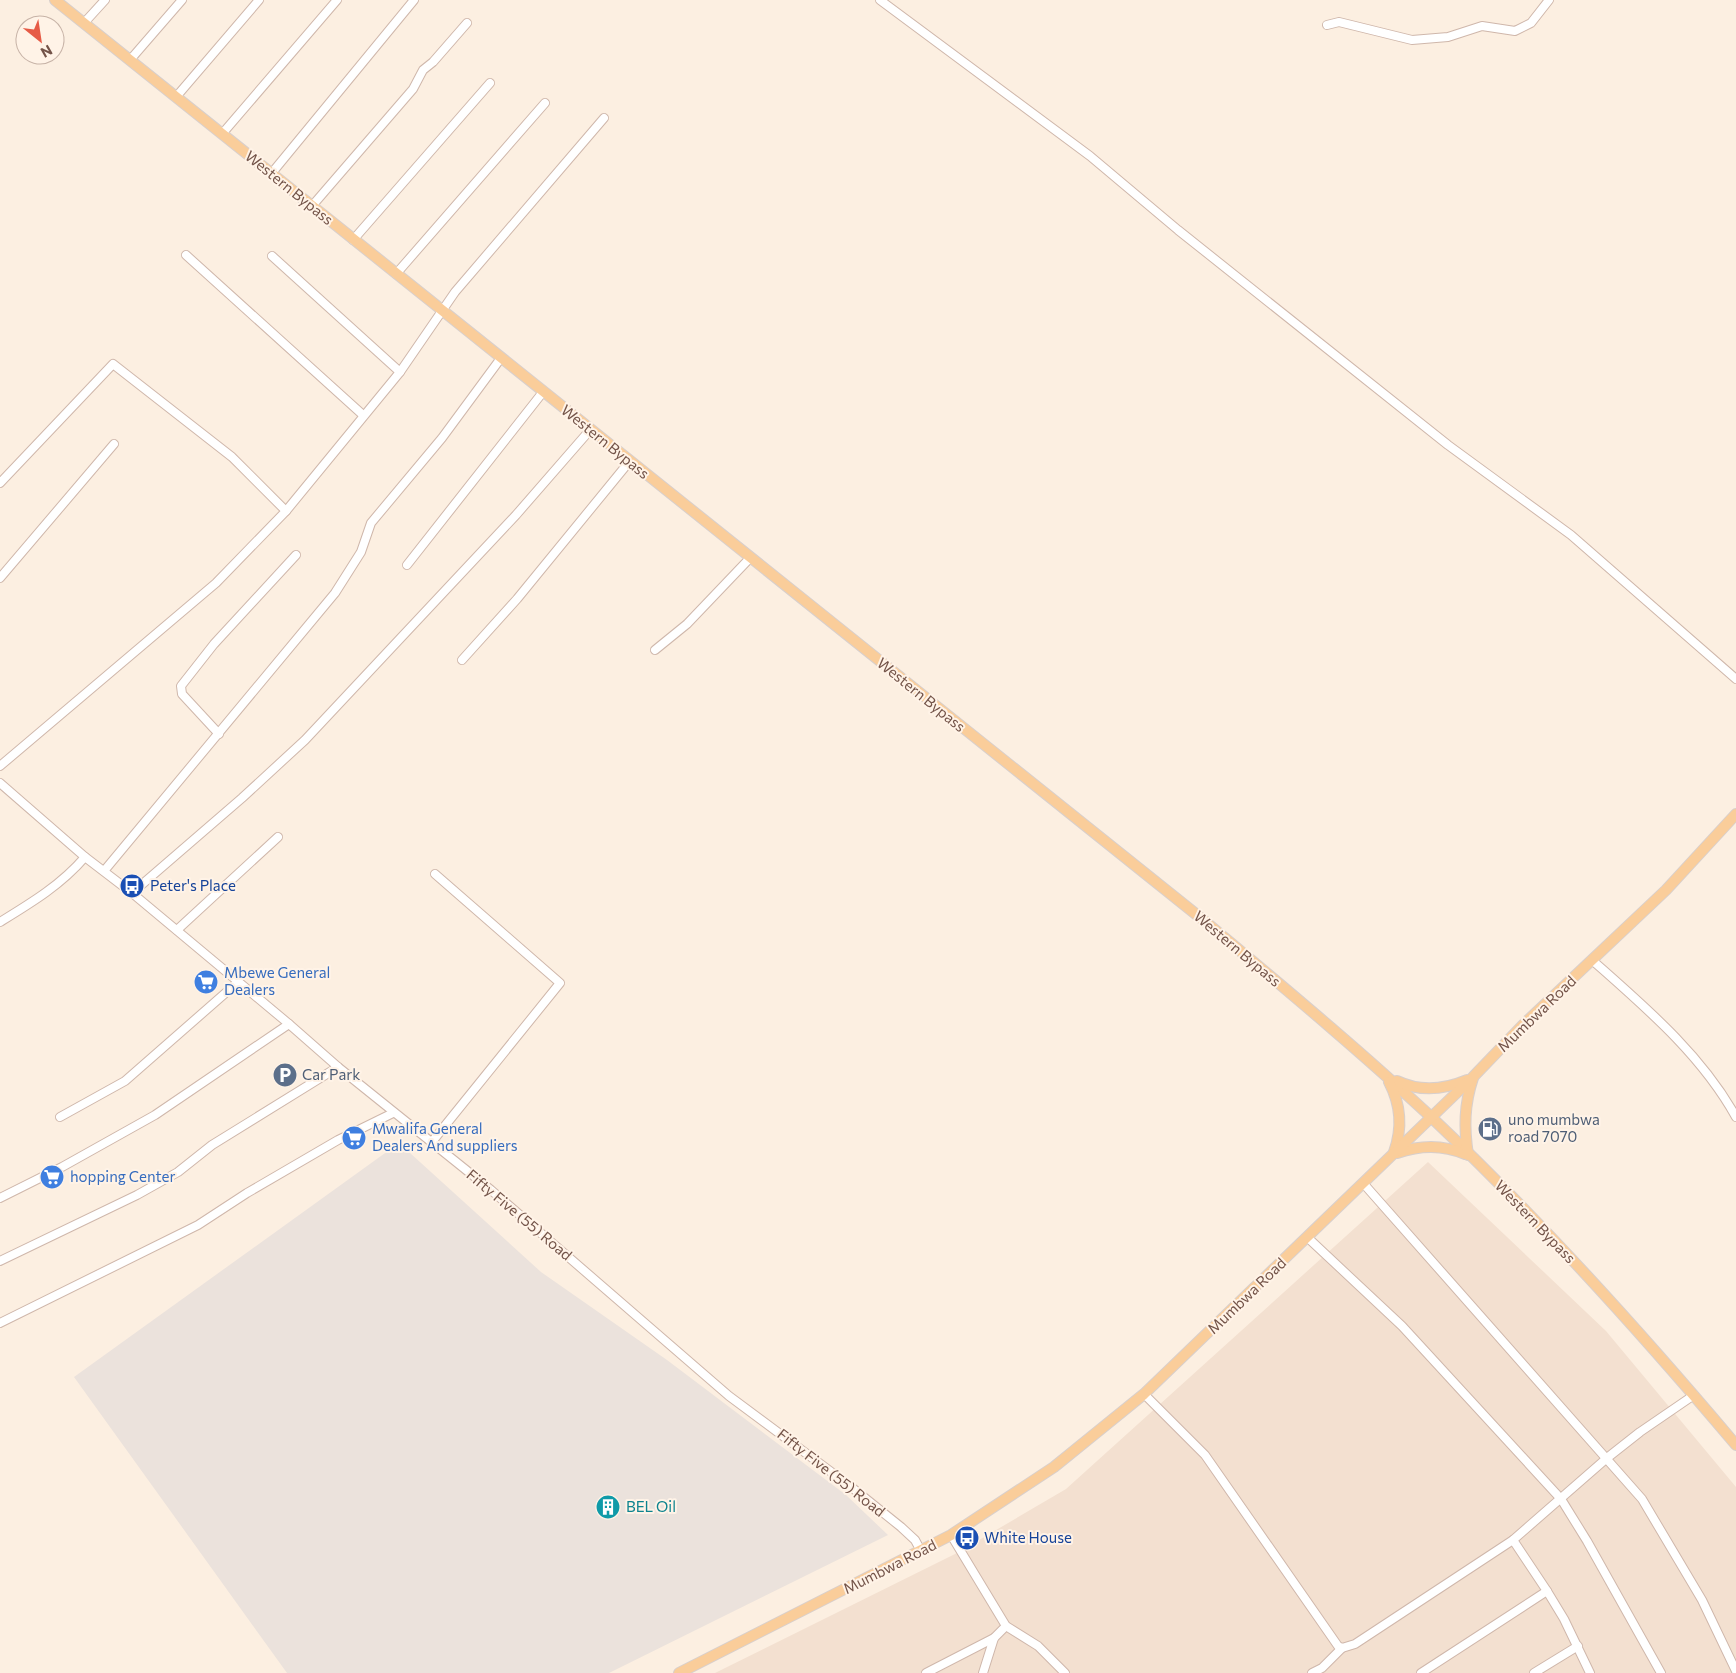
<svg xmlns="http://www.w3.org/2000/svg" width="1736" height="1673" font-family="Commissioner,sans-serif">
<rect width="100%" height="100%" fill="#fcefe1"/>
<polygon fill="#f3e0d0" points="1428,1162 1606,1331 1736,1487 1736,1673 715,1673 957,1553 1066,1489"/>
<polygon fill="#ebe2dc" points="399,1143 541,1272 667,1360 846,1495 888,1535 609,1673 287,1673 74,1377"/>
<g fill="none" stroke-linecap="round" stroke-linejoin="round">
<defs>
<g id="minor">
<polyline points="880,0 1090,156 1178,230 1448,445 1571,535 1736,679"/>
<polyline points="84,23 105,0"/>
<polyline points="1327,25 1339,22 1412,40 1448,37 1482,26 1515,31 1531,23 1549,0"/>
<polyline points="130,60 182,0"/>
<polyline points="176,97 259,0"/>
<polyline points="222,134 337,0"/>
<polyline points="271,174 414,0"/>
<polyline points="312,206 413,89 423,70 433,62 467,23"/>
<polyline points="353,240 490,83"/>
<polyline points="186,255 363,415"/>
<polyline points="272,256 400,372"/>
<polyline points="396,274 545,103"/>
<polyline points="0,483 113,364 232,457 286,511 216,583 0,766"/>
<polyline points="286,511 400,372 455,292 604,118"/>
<polyline points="407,565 543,392"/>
<polyline points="0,578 114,444"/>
<polyline points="655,650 687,624 750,558"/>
<polyline points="462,660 517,599 629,462"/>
<polyline points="219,734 182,694 181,686 214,644 296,555"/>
<polyline points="0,783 85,857 132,893 289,1024 338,1067 491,1190 729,1396 850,1486 901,1527 915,1540 921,1551"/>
<polyline points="104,871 335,593 361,552 371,523 442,438 501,358"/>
<polyline points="132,893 242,798 305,740 516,515 590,430"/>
<path d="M0,922C31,903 61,885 85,857"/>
<polyline points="177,930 278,837"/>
<path d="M1592,960C1645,1007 1701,1054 1736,1117"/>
<polyline points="60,1117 125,1081 238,982"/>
<polyline points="431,1143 560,983 435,874"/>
<polyline points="1363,1183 1642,1499 1702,1600 1736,1671"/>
<polyline points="0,1198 62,1167 155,1115 289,1024"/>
<polyline points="1307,1237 1402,1326 1561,1499 1587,1541 1661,1673"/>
<polyline points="0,1261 137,1195 178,1172 212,1145 338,1067"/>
<polyline points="0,1323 198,1225 247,1193 338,1140 393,1113"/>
<polyline points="1144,1394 1205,1455 1338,1646 1342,1648 1355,1644 1513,1540 1607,1458 1640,1432 1694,1395"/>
<polyline points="951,1535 1006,1626 1038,1646 1065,1673"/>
<polyline points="1547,1591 1564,1619 1590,1673"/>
<polyline points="926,1673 994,1638"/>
<polyline points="983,1673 994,1638 1006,1626"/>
<polyline points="1312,1673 1322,1668 1342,1648"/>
<polyline points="1421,1673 1547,1591 1513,1540"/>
<polyline points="1534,1673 1578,1646"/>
</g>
<g id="major">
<path d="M55,0L1207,923C1282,986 1358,1049 1430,1116C1539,1219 1639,1330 1736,1445"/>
<path d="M1397,1081C1420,1092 1443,1090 1467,1080"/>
<path d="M1389,1082C1401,1105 1403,1127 1394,1152"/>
<path d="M1397,1153C1420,1145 1442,1144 1465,1154"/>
<path d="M1468,1155C1464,1128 1464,1105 1473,1078"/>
<polyline points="679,1673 951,1535 1054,1467 1144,1394 1473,1077 1524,1024 1666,890 1736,814"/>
</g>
</defs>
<use href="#minor" stroke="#cfb7ab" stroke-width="10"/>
<use href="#major" stroke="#d8cfcc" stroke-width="12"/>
<use href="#minor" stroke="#fff" stroke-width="8"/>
<use href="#major" stroke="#facd9a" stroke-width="10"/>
</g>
<defs>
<symbol id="bus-disc" viewBox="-11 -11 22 22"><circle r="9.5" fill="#1a4fb4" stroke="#fff3e7"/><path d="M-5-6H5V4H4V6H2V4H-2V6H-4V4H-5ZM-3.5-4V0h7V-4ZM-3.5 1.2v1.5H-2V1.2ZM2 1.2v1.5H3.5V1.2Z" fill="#fff"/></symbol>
<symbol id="supermarket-disc" viewBox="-11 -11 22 22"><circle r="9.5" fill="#3f7fe0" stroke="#fff3e7"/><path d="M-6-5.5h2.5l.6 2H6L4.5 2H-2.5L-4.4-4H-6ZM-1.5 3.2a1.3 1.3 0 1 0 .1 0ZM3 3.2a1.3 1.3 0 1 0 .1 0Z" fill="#fff"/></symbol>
<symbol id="parking-disc" viewBox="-11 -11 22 22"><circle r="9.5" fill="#5c6f8a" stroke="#fff3e7"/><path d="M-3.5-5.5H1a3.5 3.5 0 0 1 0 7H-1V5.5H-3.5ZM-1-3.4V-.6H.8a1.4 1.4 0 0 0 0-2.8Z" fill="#fff"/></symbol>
<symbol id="fuel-disc" viewBox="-11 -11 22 22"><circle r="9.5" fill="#5c6f8a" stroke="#fff3e7"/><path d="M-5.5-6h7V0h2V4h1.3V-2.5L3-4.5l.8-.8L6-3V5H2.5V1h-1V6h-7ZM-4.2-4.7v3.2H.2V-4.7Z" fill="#fff"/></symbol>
<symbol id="building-disc" viewBox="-11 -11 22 22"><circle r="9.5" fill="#0f9aa8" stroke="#fff3e7"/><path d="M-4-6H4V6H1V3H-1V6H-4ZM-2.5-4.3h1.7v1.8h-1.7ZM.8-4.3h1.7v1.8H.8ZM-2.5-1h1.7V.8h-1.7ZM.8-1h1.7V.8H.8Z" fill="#fff"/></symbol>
</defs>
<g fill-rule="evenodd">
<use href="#bus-disc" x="118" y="872" width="28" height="28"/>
<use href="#supermarket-disc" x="192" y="968" width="28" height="28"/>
<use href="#parking-disc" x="271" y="1061" width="28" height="28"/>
<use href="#fuel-disc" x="1476" y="1115" width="28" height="28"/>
<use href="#supermarket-disc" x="340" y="1124" width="28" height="28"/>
<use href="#supermarket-disc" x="38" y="1163" width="28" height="28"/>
<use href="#building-disc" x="594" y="1493" width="28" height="28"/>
<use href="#bus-disc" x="953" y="1524" width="28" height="28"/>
</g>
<g text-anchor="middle" stroke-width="4" stroke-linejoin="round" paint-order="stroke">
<g font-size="15" fill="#735348" stroke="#fff3e7">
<text transform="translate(289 188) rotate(39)" y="5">Western Bypass</text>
<text transform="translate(605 442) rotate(39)" y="5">Western Bypass</text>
<text transform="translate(921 695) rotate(39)" y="5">Western Bypass</text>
<text transform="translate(1237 949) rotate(40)" y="5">Western Bypass</text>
<text transform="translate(1537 1014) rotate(-44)" y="5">Mumbwa Road</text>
<text transform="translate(519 1215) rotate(40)" y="5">Fifty Five (55) Road</text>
<text transform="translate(1535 1222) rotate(46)" y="5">Western Bypass</text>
<text transform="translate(1247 1296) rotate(-44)" y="5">Mumbwa Road</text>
<text transform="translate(831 1473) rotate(38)" y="5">Fifty Five (55) Road</text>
<text transform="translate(890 1567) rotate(-27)" y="5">Mumbwa Road</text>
</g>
<g font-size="15" fill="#164399" stroke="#fff3e7" text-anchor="start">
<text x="150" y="891">Peter's Place</text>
<text x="984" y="1543">White House</text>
</g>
<g font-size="15" fill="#366cbe" stroke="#fff3e7" text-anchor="start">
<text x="224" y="978">Mbewe General<tspan x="224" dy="17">Dealers</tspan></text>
<text x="372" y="1134">Mwalifa General<tspan x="372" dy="17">Dealers And suppliers</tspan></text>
<text x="70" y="1182">hopping Center</text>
</g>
<g font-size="15" fill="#4e5e75" stroke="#fff3e7" text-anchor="start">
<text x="302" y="1080">Car Park</text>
<text x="1508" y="1125">uno mumbwa<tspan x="1508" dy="17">road 7070</tspan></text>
</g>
<g font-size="15" fill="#0d838f" stroke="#fff3e7" text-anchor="start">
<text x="626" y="1512">BEL Oil</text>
</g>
</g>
<g transform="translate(40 40) rotate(150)"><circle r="24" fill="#fff3e7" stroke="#c7b3a7"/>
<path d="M0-4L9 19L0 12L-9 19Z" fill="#e65b46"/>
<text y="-8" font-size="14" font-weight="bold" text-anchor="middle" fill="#735348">N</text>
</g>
</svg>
